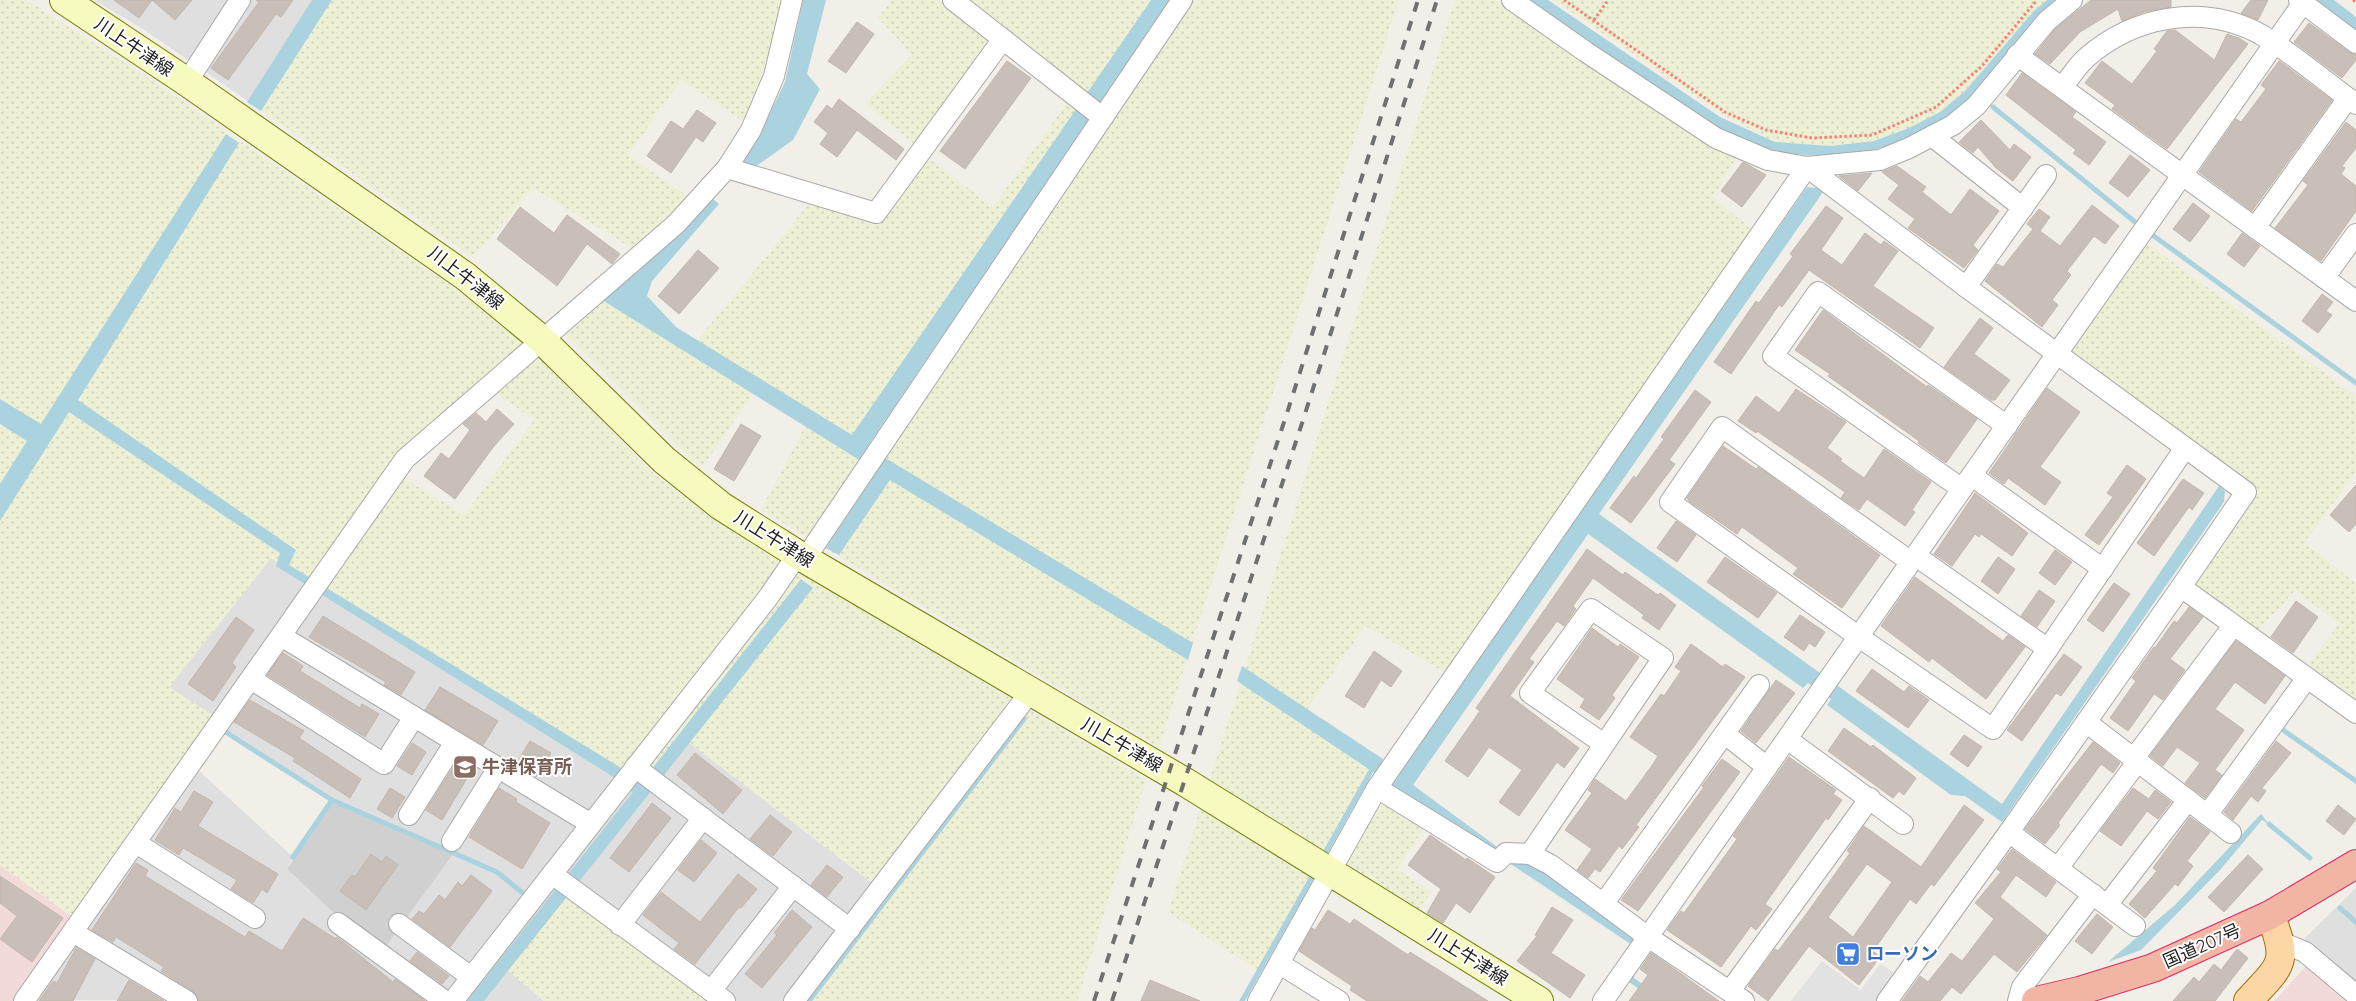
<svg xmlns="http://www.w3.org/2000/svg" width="2356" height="1001" font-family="Quicksand,'Noto Sans JP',sans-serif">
<defs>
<pattern id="farmland-dots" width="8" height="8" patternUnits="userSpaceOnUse" patternTransform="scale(1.25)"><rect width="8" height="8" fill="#eef0d5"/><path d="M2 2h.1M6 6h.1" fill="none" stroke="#ccceb7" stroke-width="1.8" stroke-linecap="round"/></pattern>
</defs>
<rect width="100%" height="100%" fill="#f2efe9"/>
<g fill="#e0dfdf">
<polygon points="94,0 327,0 258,108 143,29"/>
<polygon points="271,558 642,792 686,740 889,896 809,1001 708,1001 566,893 507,969 544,1001 13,1000 186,759 293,857 287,869 337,916 452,854 365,813 332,800 224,731 215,717 169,687"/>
<polygon points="2356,888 2356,1001 2310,962 2305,938"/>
</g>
<g fill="#f2dad9">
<polygon points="0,865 74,918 13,1001 0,1001"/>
<polygon points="2310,962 2355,1001 2274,1001"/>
</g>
<polygon fill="#d0d0d0" points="332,800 453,854 383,950 337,916 287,869"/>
<g fill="url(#farmland-dots)" fill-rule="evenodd">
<path d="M0,0H26L33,4L156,83L451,286L524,343L648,469L714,520L1146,780L1077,1001H809L889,896L686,740L642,792L271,558L169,687L215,717L74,918L0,865ZM481,382L534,420L464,515L386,467Z"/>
<polygon points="327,0 783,0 777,34 743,121 681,80 628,155 690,198 632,248 533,188 473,257 258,108"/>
<polygon points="892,0 1399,0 1159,747 761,510 808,421 756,389 701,469 564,332 602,300 693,346 812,200 878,223 927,157 993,207 1076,90 1003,31 917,146 865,104 912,54 878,18"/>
<polygon points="1455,0 1496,0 1706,142 1737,156 1713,198 1755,231 1446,673 1365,626 1301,718 1375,764 1259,971 1168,912"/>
<polygon points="1554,0 2047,0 2034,11 1965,91 1940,112 1909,128 1874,141 1831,146 1775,142 1721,114"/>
<polygon points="2144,241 2356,396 2356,472 2304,543 2356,583 2356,703 2309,664 2339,624 2295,590 2256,633 2194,586 2256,490 2066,353"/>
<polygon points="1387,801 1425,827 1397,869 1431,892 1418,910 1345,862 1377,804"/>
<polygon points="566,893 708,1001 544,1001 507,970"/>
</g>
<polygon fill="#e2e2e2" points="1822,961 1861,990 1880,964 1898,975 1879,1001 1791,1001"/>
<g fill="#aad3df">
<polygon points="312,0 332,0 261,111 247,102"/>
<polygon points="803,0 826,0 807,74 820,89 793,140 752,169 742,161 763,127 785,82"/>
<polygon points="1151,0 1170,0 867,447 1193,643 1188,660 890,480 839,555 826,548 877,471 602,300 664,247 711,197 719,204 652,281 647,296 676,327 852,435"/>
<polygon points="1529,0 1548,0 1720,117 1775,142 1831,146 1874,141 1909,128 1940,112 1965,91 2034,11 2047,0 2061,0 1972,100 1945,121 1907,139 1874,150 1828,157 1774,152 1714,127"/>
<polygon points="2315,0 2334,0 2356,17 2356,31"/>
<polygon points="226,134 239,143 78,400 296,550 289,565 623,769 640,784 801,579 813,588 484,1001 467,1001 633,792 615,778 276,566 280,553 69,412 0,521 0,484 27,441 0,424 0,399 41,424"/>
<polygon points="1807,187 1818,188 1823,192 1599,514 2002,804 2219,486 2225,491 2224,502 2002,822 1965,796 1951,795 1827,705 1831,699 1808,683 1803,688 1588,534 1413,785 1515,860 1547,871 1637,938 1634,978 1666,1001 1656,1001 1629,982 1632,945 1237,681 1242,666 1383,759 1380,766 1395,777"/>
<polygon points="2261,814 2269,824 2262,820 2220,870 2141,950 2108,962 2175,905"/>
</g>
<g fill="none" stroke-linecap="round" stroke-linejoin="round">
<g stroke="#aad3df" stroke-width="5">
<polyline points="1993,107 2140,226"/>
<polyline points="2147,231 2356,383"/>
<polyline points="2283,730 2356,781"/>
<polyline points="224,731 332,800 497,872 529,898"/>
<polyline points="2269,824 2310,858"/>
<polyline points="1325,853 1371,771"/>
<polyline points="293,857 332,800"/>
<polyline points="2340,908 2356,922"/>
<polyline points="809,1001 1024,719"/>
<polyline points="1242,1001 1311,879"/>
</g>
</g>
<g fill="#c7bfb8" stroke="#c4b6ab" fill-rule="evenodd">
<polygon points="114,0 192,0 175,20 152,0 139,18"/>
<polygon points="256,0 293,0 281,17 276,14 228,80 211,68 259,2"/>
<polygon points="2091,0 2171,0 2171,7 2144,12 2122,21 2118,9 2080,32 2050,64 2035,54 2055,29"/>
<polygon points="2251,0 2268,0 2258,20 2241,13"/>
<polygon points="857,22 874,34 846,73 828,61"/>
<polygon points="2309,23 2349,52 2356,55 2356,60 2342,78 2294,42"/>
<polygon points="2175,30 2213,59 2213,63 2227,34 2239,38 2248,44 2167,149 2112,109 2115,105 2085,83 2102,61 2132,84 2157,51 2154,49 2167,31"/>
<polygon points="1007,61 1031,78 965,169 940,151"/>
<polygon points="2279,61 2332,100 2252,211 2199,172 2236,119 2241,122 2266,89 2261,85"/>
<polygon points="2022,73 2076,112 2072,117 2106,142 2089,165 2073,153 2076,150 2006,95"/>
<polygon points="839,99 904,149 896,160 857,130 837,157 820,144 828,133 814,122 827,105 832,109"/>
<polygon points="697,110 716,123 703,142 696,137 671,173 647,156 671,121 683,129"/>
<polygon points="1981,120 2010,150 2014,144 2031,157 2013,181 1996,168 1978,147 1973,153 1959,142"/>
<polygon points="2346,122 2356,130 2356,148 2342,166 2345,168 2341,174 2356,186 2356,211 2321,261 2275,228 2308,185 2303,181"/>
<polygon points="2130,155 2150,170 2128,197 2109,183"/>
<polygon points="1743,162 1766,175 1742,207 1721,191"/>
<polygon points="1897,166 1926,187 1922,192 1951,215 1970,189 1999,211 1973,245 1978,250 1964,268 1908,228 1915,219 1888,199 1899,185 1882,172"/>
<polygon points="1872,173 1858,191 1839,176"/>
<polygon points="2193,203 2210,216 2190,242 2173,229"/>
<polygon points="2092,205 2119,226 2105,244 2094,236 2067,271 2071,275 2052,300 2058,305 2042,327 1985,281 1997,264 2003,267 2033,229 2027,224 2039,209 2050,217 2040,231 2060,246"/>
<polygon points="1826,206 1843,218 1821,250 1842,265 1865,233 1881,245 1884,241 1898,251 1873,286 1934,328 1920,348 1809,270 1782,307 1779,305 1731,374 1714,362 1756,301 1759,303 1793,256 1790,254"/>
<polygon points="520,207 554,233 567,215 620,254 612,264 587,244 557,286 497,239"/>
<polygon points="2242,233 2260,246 2244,267 2227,254"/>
<polygon points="698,250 719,268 679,314 658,296"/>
<polygon points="2322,294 2333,302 2326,311 2332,315 2318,333 2302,321"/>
<polygon points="1823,310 1927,387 1928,385 1977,419 1946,463 1918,443 1919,441 1828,376 1830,374 1795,350"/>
<polygon points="1980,318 1993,328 1974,354 2010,380 1995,400 1991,400 1944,367"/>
<polygon points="2047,388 2080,412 2040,467 2061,482 2045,505 2008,478 2004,484 1989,473"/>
<polygon points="1796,389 1846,422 1827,448 1842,459 1840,461 1864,478 1884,449 1931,482 1912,510 1915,512 1905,526 1867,499 1859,510 1841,498 1845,492 1757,431 1756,433 1738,421 1756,396 1779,413"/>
<polygon points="1695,390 1711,402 1669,460 1675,464 1631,523 1610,508 1634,476 1636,478 1664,439 1661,437"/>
<polygon points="497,409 514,424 494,446 455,499 424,476 441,453 449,459 470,430 463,424 476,413 486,422"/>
<polygon points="741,424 761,436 734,481 714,469"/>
<polygon points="1723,446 1756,469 1758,467 1880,555 1842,608 1793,574 1798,568 1742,527 1737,534 1690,502 1687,498"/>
<polygon points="2127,465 2146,479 2099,545 2085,535 2113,497 2107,493"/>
<polygon points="2183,479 2204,493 2192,510 2189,507 2154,556 2137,543"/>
<polygon points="2356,485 2356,524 2349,532 2330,515"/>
<polygon points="1975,493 2028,533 2012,556 1981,534 1979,537 1975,534 1952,566 1934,554"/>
<polygon points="1676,521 1696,535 1677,562 1657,548"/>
<polygon points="1587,549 1623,575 1625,572 1658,595 1660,593 1676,605 1659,630 1642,618 1644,615 1593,578 1573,606 1576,609 1564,626 1557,621 1529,659 1534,662 1510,696 1579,748 1564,768 1557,762 1519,816 1499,802 1522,770 1489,747 1468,777 1445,761 1480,711 1476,708"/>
<polygon points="2055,550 2072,562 2055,585 2039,573"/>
<polygon points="1725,557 1777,593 1758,618 1707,582"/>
<polygon points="1998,557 2015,569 1998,594 1981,581"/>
<polygon points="1915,577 2003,641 2008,635 2025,647 1986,699 1932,658 1929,662 1881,626"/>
<polygon points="2114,583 2130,594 2103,632 2087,620"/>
<polygon points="2039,590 2055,601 2037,627 2021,616"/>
<polygon points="2296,601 2318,617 2293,653 2271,637"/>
<polygon points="2189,607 2203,617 2170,659 2185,670 2163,700 2154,694 2128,731 2110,718 2136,681 2132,678 2154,647 2155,648 2174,621 2177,623"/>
<polygon points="1800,615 1825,632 1815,647 1809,643 1804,651 1784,637"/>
<polygon points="323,616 415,672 401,695 384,685 386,682 309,637"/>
<polygon points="236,617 254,630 232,663 236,667 213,701 188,684"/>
<polygon points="1592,628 1618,647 1620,644 1639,657 1612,695 1615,698 1599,720 1580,707 1585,699 1557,679"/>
<polygon points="2236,641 2285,676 2265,704 2235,682 2215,709 2244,730 2215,770 2222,775 2205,798 2185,783 2200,763 2177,747 2163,766 2150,756"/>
<polygon points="1691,644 1723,667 1725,664 1745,677 1636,825 1639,827 1622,849 1619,846 1600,872 1595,869 1588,878 1577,870 1592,849 1565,830 1592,793 1588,790 1595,779 1626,801 1653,764 1658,756 1630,737 1661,694 1664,696 1681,671 1675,667"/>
<polygon points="1374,651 1402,671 1391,687 1381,680 1364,708 1345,696"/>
<polygon points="283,653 303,666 300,671 360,708 362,704 379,714 365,737 267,675"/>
<polygon points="2064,654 2082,667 2061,696 2056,693 2022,741 2007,730"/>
<polygon points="1872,669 1904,692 1909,686 1929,700 1908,728 1856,691"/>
<polygon points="1776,680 1795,693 1756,743 1741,731"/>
<polygon points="440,687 498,721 483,745 425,710"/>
<polygon points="250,700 304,731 299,738 361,779 350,798 293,761 295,758 234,722"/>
<polygon points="1844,728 1871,747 1873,745 1916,778 1904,795 1899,791 1893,798 1828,751"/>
<polygon points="1964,735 1982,747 1968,767 1950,754"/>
<polygon points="530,741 551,753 536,777 516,764"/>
<polygon points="2276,741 2291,753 2262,788 2266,791 2258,802 2251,796 2233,820 2224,812"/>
<polygon points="2093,742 2120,763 2113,773 2101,764 2058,823 2060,825 2045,844 2025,829"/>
<polygon points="412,743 426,752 412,775 397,766"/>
<polygon points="695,753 742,790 723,814 677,775"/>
<polygon points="1789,757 1836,790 1833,794 1842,800 1828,820 1826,818 1765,904 1772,909 1756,930 1751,926 1721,967 1667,930 1681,911 1684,913 1737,839 1733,836"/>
<polygon points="459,758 471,765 469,768 472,770 442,820 426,810"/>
<polygon points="1722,759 1740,772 1638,911 1621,900 1704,787 1702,786"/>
<polygon points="390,788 405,797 392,818 377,809"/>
<polygon points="499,788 517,799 516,802 550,823 522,869 469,837"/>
<polygon points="2133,788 2149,799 2155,790 2171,802 2158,819 2147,811 2121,846 2100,831"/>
<polygon points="194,791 213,802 198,826 278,874 267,893 262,889 253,903 231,889 237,880 183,848 179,855 155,840 175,808 181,812"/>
<polygon points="652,803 671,818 629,872 610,858"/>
<path d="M1964,805L1984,820L1934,886L1931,884L1916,904L1910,899L1873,951L1880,957L1859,985L1809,946L1768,1001L1748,986L1775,949L1778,951L1807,913L1850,853L1847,851L1864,826L1921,867ZM1867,864L1892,882L1853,937L1828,917Z"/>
<polygon points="2338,805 2356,819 2344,835 2326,821"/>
<polygon points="770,815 792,832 773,856 750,839"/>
<polygon points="2190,817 2210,832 2187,861 2193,866 2178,886 2175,884 2145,918 2129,904 2157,871 2153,868"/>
<polygon points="1430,835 1466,860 1467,858 1495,877 1470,913 1456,903 1443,923 1427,913 1441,889 1408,865"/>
<polygon points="701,840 717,853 694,882 678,870"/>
<polygon points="2012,849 2056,882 2046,897 2016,875 2000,897 2047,935 2017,972 1994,954 1961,994 1952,987 1940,1001 1902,1001 1920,976 1928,982 1951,953 1962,961 1994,919 1975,903 2001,872 1997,869"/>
<polygon points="371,854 382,862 386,856 398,865 366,910 340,891 352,875 355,877"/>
<polygon points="2248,855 2263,869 2224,912 2208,897"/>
<polygon points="136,863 148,870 145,876 245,937 249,931 282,951 303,918 336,939 337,937 393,982 395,979 425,1001 199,1001 193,991 161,971 164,967 116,937 113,942 92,930"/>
<polygon points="827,865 843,877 827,897 811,885"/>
<polygon points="738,874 757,889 741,908 739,907 695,964 674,949 679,943 643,915 661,892 700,922"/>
<polygon points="471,875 492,891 450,947 412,919 419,911 424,914 439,895 445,900 458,882 462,886"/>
<polygon points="0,876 63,918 32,962 0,939 17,916 0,903"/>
<polygon points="1552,907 1573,920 1551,953 1585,975 1570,998 1517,961 1537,936 1535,935"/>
<polygon points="792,910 812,927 762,988 745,974 777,935 774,933"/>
<polygon points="1328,910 1350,924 1354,919 1408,955 1410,952 1488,1001 1367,1001 1350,990 1352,986 1299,951 1312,928 1315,930"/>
<polygon points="2097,914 2113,927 2092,954 2075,941"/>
<polygon points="76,948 95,959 73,1001 39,1001 53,981 57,983"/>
<polygon points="2237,949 2248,958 2215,1001 2173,1001 2194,977 2199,982 2214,964 2221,970"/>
<polygon points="417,952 449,976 442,984 410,961"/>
<polygon points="1651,953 1677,971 1719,1001 1629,1001 1648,975 1640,969"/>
<polygon points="129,980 164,1001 117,1001"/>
<polygon points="1150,980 1200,1001 1141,1001"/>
</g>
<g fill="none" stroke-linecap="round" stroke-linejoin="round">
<defs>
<g id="minor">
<polyline points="953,0 1102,117"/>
<polyline points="1512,0 1586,52 1716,138 1768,160 1807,167 1880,160 1909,148 1953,125 1976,106 2047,21 2072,0"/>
<polyline points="2299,0 2356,43"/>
<polyline points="2017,55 2356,301"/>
<polyline points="187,82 240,0"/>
<path d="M2062,87C2070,78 2077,66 2086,58C2134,16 2202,3 2260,34C2291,52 2326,82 2356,104"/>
<polyline points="1932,136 2023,208"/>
<polyline points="1807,167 1966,287 2246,492 2181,587 2356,713"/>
<polyline points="727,168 876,213 1003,39"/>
<polyline points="2255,228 2348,98"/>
<polyline points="2324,278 2356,234"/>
<polyline points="1966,287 2046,175"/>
<polyline points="1972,476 2103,569"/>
<polyline points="1962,489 1773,356 1818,292 2007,426"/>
<polyline points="1916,556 2048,649"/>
<polyline points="805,559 1182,0"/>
<polyline points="1911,562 1722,427 1670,502 1859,637 1993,729 2185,448"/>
<polyline points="281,636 591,824"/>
<polyline points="251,679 384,764 414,717"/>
<polyline points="2086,722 2231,833"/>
<polyline points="1725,734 1767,767"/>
<polyline points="1787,739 1903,824"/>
<polyline points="2134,758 2233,626"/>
<polyline points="635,767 850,929"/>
<polyline points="1377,788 1497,862 1506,853 1530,854 1551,865 1648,937 1744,1001"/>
<polyline points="409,815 455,742"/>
<polyline points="2207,815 2307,678"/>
<polyline points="2009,832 2135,926"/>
<polyline points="452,841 498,768"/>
<polyline points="136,843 255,918"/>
<polyline points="1530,854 1663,658 1591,609 1530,693 1604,744"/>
<polyline points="2058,868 2138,761"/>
<polyline points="552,874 725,1001"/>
<polyline points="1604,903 1759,685"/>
<polyline points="2107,905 2188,800"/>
<polyline points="338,923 445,1001"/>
<polyline points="399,924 471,977"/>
<polyline points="620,925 703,818"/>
<polyline points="73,932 187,1001"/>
<polyline points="2281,942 2305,952 2356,995"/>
<polyline points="1280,964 1339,1001"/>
<polyline points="711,991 793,886"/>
<polyline points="1730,991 1870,798"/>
<polyline points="24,1001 405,459 676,224 727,168 751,130 774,76 792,0"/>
<polyline points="453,1001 767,599 798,554"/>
<polyline points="794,1001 1031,691"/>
<polyline points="1258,1001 1377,788 1807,167"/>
<polyline points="1603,1001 2305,0"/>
<polyline points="1887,1001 2009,832 2181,587"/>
<polyline points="2018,1001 2022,987 2093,894"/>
</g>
<polyline id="secondary" points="64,0 187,82 465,276 541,339 664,460 721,506 805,559 1185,782 1539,1001"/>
<path id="primary" d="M2248,1001C2281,965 2290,963 2270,915"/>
<polyline id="trunk" points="2036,1001 2079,991 2153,968 2270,915 2356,864"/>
</defs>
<use href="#minor" stroke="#a9a9a9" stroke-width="22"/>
<use href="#secondary" stroke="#707d05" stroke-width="30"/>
<use href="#primary" stroke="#a06b00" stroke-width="30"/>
<use href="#trunk" stroke="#dc2a67" stroke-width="30"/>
<g stroke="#fa8072" stroke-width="3" stroke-dasharray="2.5 2.5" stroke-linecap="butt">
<polyline points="1564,0 1725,112 1766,130 1812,138 1872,135 1936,107 1982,66 2037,0"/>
<polyline points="2353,0 2356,2"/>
<polyline points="1594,20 1608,0"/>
</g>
<use href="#minor" stroke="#fff" stroke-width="20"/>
<use href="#secondary" stroke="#f7fabf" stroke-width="28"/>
<use href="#primary" stroke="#fcd6a4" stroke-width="28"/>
<use href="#trunk" stroke="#f2b4a3" stroke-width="28"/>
<g stroke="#707070" stroke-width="4" stroke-dasharray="10 10" stroke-linecap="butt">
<polyline points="1094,1001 1288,410 1418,0"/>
<polyline points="1112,1001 1304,417 1437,0"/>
</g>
</g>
<defs>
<symbol id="school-square" viewBox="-11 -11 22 22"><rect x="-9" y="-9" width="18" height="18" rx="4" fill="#8d6e63" stroke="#fff"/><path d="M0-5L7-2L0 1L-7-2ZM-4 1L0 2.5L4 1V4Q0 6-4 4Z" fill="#fff"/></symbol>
<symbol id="supermarket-square" viewBox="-11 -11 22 22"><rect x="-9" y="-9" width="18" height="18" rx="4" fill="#3f7fe0" stroke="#fff"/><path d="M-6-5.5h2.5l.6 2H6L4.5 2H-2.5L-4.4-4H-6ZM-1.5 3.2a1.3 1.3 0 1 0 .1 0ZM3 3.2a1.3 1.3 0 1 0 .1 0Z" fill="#fff"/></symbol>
</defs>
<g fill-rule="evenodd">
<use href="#school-square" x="451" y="753" width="28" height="28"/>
<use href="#supermarket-square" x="1834" y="940" width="28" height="28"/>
</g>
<g text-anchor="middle" stroke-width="4" stroke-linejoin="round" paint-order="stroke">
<g font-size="18" fill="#222" stroke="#fff">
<text transform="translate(134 47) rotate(34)" y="6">川上牛津線</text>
<text transform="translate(466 278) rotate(38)" y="6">川上牛津線</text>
<text transform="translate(774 539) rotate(32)" y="6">川上牛津線</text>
<text transform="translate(1122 745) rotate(30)" y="6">川上牛津線</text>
<text transform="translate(2202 946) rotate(-24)" y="6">国道207号</text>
<text transform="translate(1468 957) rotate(32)" y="6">川上牛津線</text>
</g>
<g font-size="18" font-weight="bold" fill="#785e54" stroke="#fff" text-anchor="start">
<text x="482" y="773">牛津保育所</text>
</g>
<g font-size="18" font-weight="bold" fill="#366cbe" stroke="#fff" text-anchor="start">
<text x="1866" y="960">ローソン</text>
</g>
</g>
</svg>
